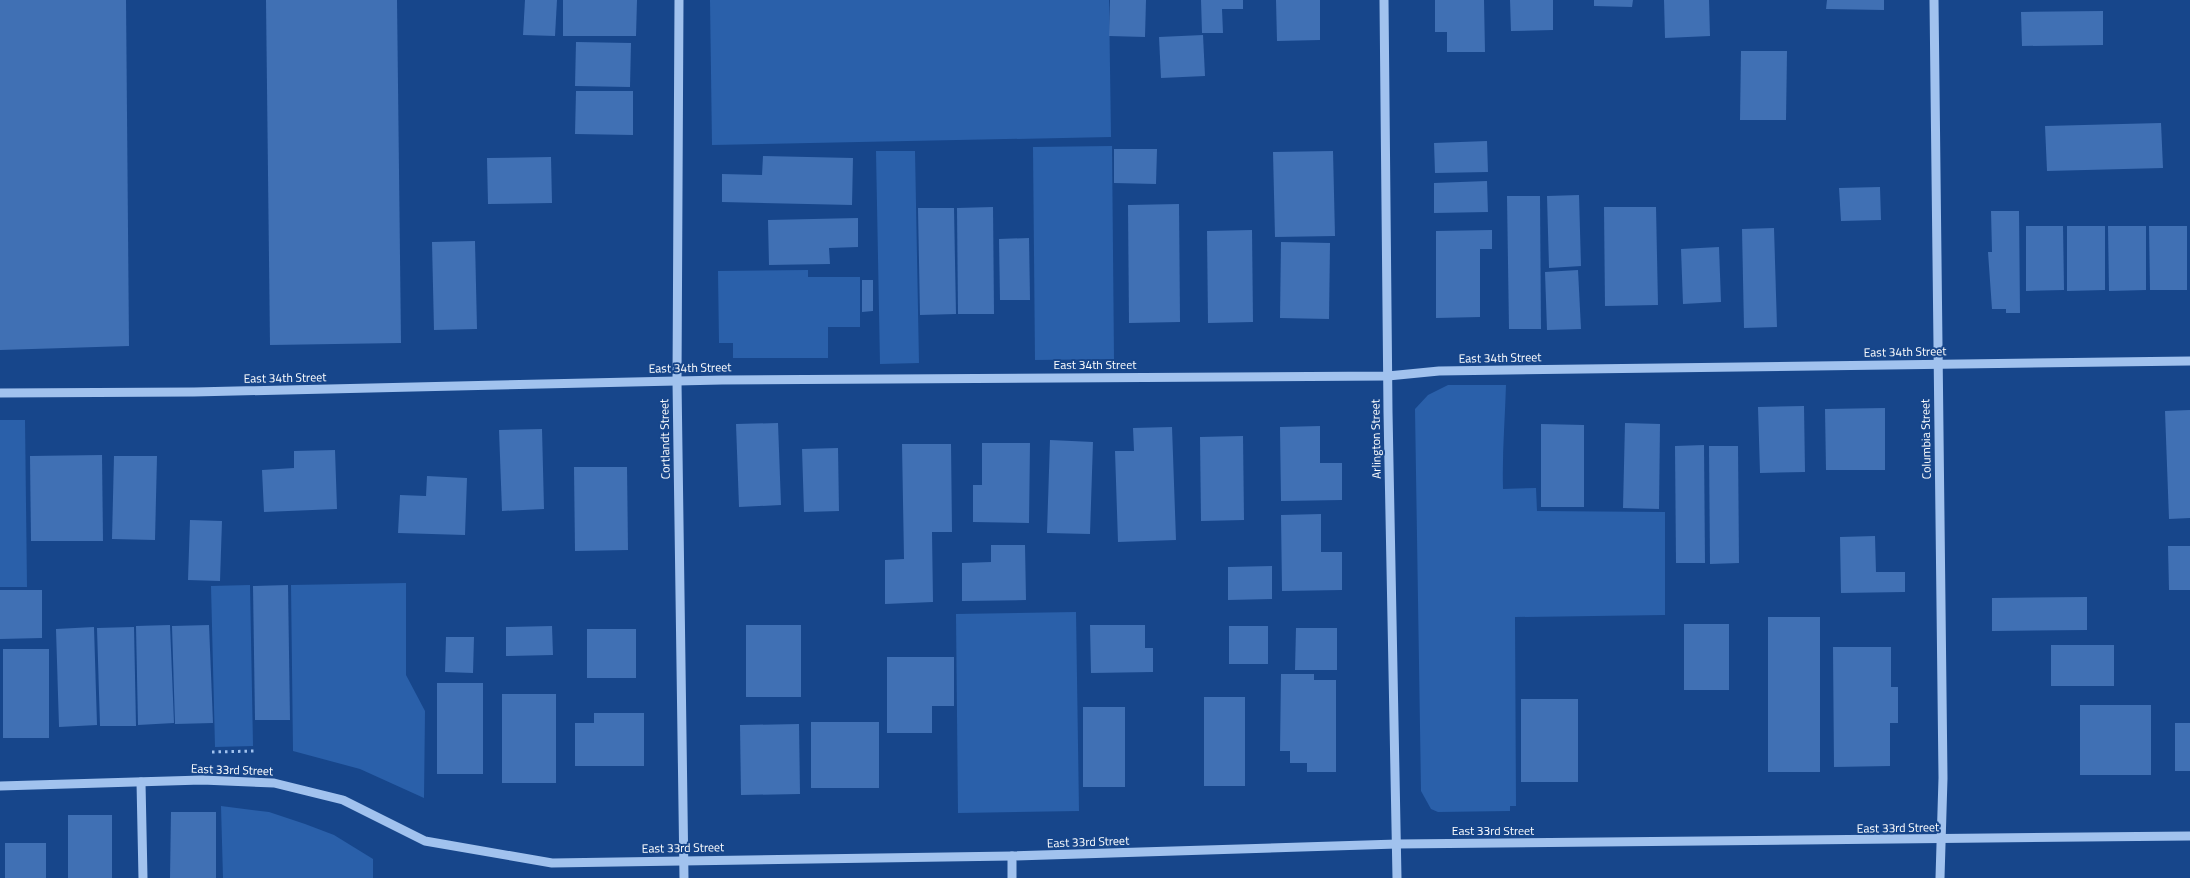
<svg xmlns="http://www.w3.org/2000/svg" width="2190" height="878" font-family="'Titillium Web',sans-serif">
<rect width="100%" height="100%" fill="#17468b"/>
<g fill="#2a60aa">
<polygon points="710,0 1109,0 1111,137 712,145"/>
<polygon points="1112,146 1114,359 1035,360 1033,147"/>
<polygon points="876,151 915,151 919,363 880,364"/>
<polygon points="808,270 808,277 860,277 860,327 828,327 828,358 733,358 733,343 719,343 718,271"/>
<path d="M1448,385H1506C1505,420 1502,453 1503,489L1536,488L1537,511L1665,512V615L1515,617L1516,806H1510V811L1438,812L1431,809L1421,791L1415,409L1428,395Z"/>
<polygon points="0,420 25,420 27,587 0,587"/>
<polygon points="406,583 406,675 425,711 424,798 360,769 293,751 291,585"/>
<polygon points="250,585 253,746 215,747 211,586"/>
<polygon points="1076,612 1079,811 958,813 956,614"/>
<polygon points="221,806 269,812 305,824 334,835 373,859 373,878 223,878"/>
</g>
<g fill="#4070b4">
<polygon points="0,0 126,0 129,346 0,350"/>
<polygon points="266,0 397,0 401,343 270,345"/>
<polygon points="525,0 557,0 555,36 523,35"/>
<polygon points="563,0 637,0 636,36 563,36"/>
<polygon points="1110,0 1146,0 1145,37 1109,36"/>
<polygon points="1201,0 1243,0 1243,9 1222,9 1223,33 1202,33"/>
<polygon points="1276,0 1320,0 1320,40 1277,41"/>
<polygon points="1435,0 1484,0 1485,52 1447,52 1447,32 1435,32"/>
<polygon points="1510,0 1553,0 1553,30 1511,31"/>
<polygon points="1594,0 1633,0 1632,7 1594,6"/>
<polygon points="1664,0 1709,0 1710,36 1665,38"/>
<polygon points="1827,0 1884,0 1884,10 1826,9"/>
<polygon points="2103,11 2103,45 2022,46 2021,12"/>
<polygon points="1203,35 1205,76 1161,78 1159,37"/>
<polygon points="576,42 631,43 630,87 575,86"/>
<polygon points="1741,51 1787,51 1786,120 1740,120"/>
<polygon points="576,91 633,91 633,135 575,134"/>
<polygon points="2161,123 2163,168 2047,171 2045,126"/>
<polygon points="1487,141 1488,172 1435,173 1434,143"/>
<polygon points="1114,149 1157,149 1156,184 1114,183"/>
<polygon points="1333,151 1335,236 1275,237 1273,152"/>
<polygon points="763,156 853,158 852,205 722,202 722,174 762,175"/>
<polygon points="551,157 552,203 488,204 487,158"/>
<polygon points="1487,181 1488,212 1434,213 1434,183"/>
<polygon points="1880,187 1881,220 1841,221 1839,188"/>
<polygon points="1579,195 1581,266 1549,268 1547,196"/>
<polygon points="1507,196 1540,196 1541,329 1509,329"/>
<polygon points="1179,204 1180,322 1129,323 1128,205"/>
<polygon points="993,207 994,314 958,314 957,208"/>
<polygon points="1604,207 1656,207 1658,305 1605,306"/>
<polygon points="918,208 954,208 956,314 920,315"/>
<polygon points="1991,211 2019,211 2020,313 2006,313 2006,309 1992,309 1988,252 1992,252"/>
<polygon points="858,218 858,247 829,248 830,264 769,265 768,220"/>
<polygon points="2026,226 2063,226 2064,290 2026,291"/>
<polygon points="2067,226 2105,226 2105,290 2067,291"/>
<polygon points="2108,226 2146,226 2146,290 2109,291"/>
<polygon points="2149,226 2187,226 2187,290 2150,290"/>
<polygon points="1774,228 1777,327 1744,328 1742,229"/>
<polygon points="1252,230 1253,322 1208,323 1207,231"/>
<polygon points="1492,230 1492,249 1480,249 1480,317 1436,318 1436,231"/>
<polygon points="1029,238 1030,300 1000,300 999,239"/>
<polygon points="475,241 477,329 434,330 432,242"/>
<polygon points="1281,242 1330,243 1329,319 1280,318"/>
<polygon points="1719,247 1721,302 1683,304 1681,249"/>
<polygon points="1578,270 1581,329 1547,330 1545,272"/>
<polygon points="862,280 873,280 873,311 862,312"/>
<polygon points="1804,406 1805,472 1760,473 1758,407"/>
<polygon points="1885,408 1885,470 1826,470 1825,409"/>
<polygon points="2190,410 2190,518 2169,519 2165,411"/>
<polygon points="778,423 781,505 739,507 736,424"/>
<polygon points="1625,423 1660,424 1659,509 1623,508"/>
<polygon points="1541,424 1584,425 1584,507 1541,507"/>
<polygon points="1320,426 1320,463 1342,463 1342,500 1281,501 1280,427"/>
<polygon points="1172,427 1176,540 1118,542 1115,451 1134,451 1133,428"/>
<polygon points="542,429 544,509 502,511 499,430"/>
<polygon points="1243,436 1244,520 1201,521 1200,437"/>
<polygon points="1050,440 1093,442 1090,534 1047,533"/>
<polygon points="982,443 1030,443 1029,523 973,522 973,485 982,485"/>
<polygon points="902,444 951,444 952,532 932,532 933,602 885,604 885,560 904,559"/>
<polygon points="1704,445 1705,563 1676,563 1675,446"/>
<polygon points="1709,446 1738,446 1739,563 1710,564"/>
<polygon points="838,448 839,511 804,512 802,449"/>
<polygon points="335,450 337,509 264,512 262,470 294,468 294,451"/>
<polygon points="102,455 103,541 31,541 30,456"/>
<polygon points="114,456 157,456 155,540 112,539"/>
<polygon points="574,467 627,467 628,550 575,551"/>
<polygon points="427,476 467,478 465,535 398,533 400,495 426,496"/>
<polygon points="1321,514 1321,552 1342,552 1342,590 1282,591 1281,515"/>
<polygon points="190,520 222,521 220,581 188,580"/>
<polygon points="1875,536 1876,572 1905,572 1905,592 1841,593 1840,537"/>
<polygon points="991,545 1025,545 1026,600 962,601 962,563 991,562"/>
<polygon points="2168,546 2190,546 2190,590 2169,590"/>
<polygon points="1272,566 1272,599 1228,600 1228,567"/>
<polygon points="288,585 290,720 255,720 253,586"/>
<polygon points="0,590 42,590 42,638 0,639"/>
<polygon points="2087,597 2087,630 1992,631 1992,598"/>
<rect x="1768" y="617" width="52" height="155"/>
<rect x="1684" y="624" width="45" height="66"/>
<polygon points="170,625 174,723 138,725 136,626"/>
<polygon points="209,625 213,723 175,724 172,626"/>
<rect x="746" y="625" width="55" height="72"/>
<polygon points="1090,625 1145,625 1145,648 1153,648 1153,672 1091,673"/>
<polygon points="552,626 553,655 506,656 506,627"/>
<rect x="1229" y="626" width="39" height="38"/>
<polygon points="94,627 97,725 59,727 56,629"/>
<polygon points="134,627 136,726 100,726 97,628"/>
<polygon points="1296,628 1337,628 1337,670 1295,670"/>
<rect x="587" y="629" width="49" height="49"/>
<polygon points="446,637 474,637 473,673 445,672"/>
<rect x="2051" y="645" width="63" height="41"/>
<polygon points="1833,647 1891,647 1891,687 1898,687 1898,723 1890,723 1890,766 1834,767"/>
<rect x="3" y="649" width="46" height="89"/>
<polygon points="887,657 954,657 954,706 932,706 932,733 887,733"/>
<polygon points="1281,674 1314,674 1314,680 1336,680 1336,772 1307,772 1307,763 1290,763 1290,751 1280,751"/>
<rect x="437" y="683" width="46" height="91"/>
<rect x="502" y="694" width="54" height="89"/>
<rect x="1204" y="697" width="41" height="89"/>
<rect x="1521" y="699" width="57" height="83"/>
<rect x="2080" y="705" width="71" height="70"/>
<rect x="1083" y="707" width="42" height="80"/>
<polygon points="594,713 644,713 644,766 575,766 575,723 594,723"/>
<rect x="811" y="722" width="68" height="66"/>
<rect x="2175" y="723" width="15" height="48"/>
<polygon points="799,724 800,794 741,795 740,725"/>
<polygon points="171,812 216,812 216,878 170,878"/>
<rect x="68" y="815" width="44" height="63"/>
<rect x="5" y="843" width="41" height="35"/>
</g>
<g fill="none" stroke-linecap="round" stroke-linejoin="round">
<polyline stroke="#a1c2ee" stroke-width="3" stroke-dasharray="2.5 4" stroke-linecap="butt" points="212,752 254,751"/>
<g stroke="#a1c2ee" stroke-width="9">
<polyline points="679,0 677,381 684,878"/>
<polyline points="1384,0 1388,412 1397,878"/>
<polyline points="1934,0 1943,778 1940,878"/>
<polyline points="0,393 194,392 722,380 1388,376 1439,371 2190,361"/>
<polyline points="141,782 143,878"/>
<polyline points="0,786 202,780 274,783 343,800 425,841 552,863 1012,856 1397,844 2190,836"/>
<polyline points="1012,856 1012,878"/>
</g>
</g>
<g text-anchor="middle" stroke-width="4" stroke-linejoin="round" paint-order="stroke">
<g font-size="12" fill="#fff" stroke="#17468b">
<text transform="translate(1905 352) rotate(-1)" y="4">East 34th Street</text>
<text transform="translate(1500 358) rotate(-1)" y="4">East 34th Street</text>
<text x="1095" y="369">East 34th Street</text>
<text transform="translate(690 368) rotate(-1)" y="4">East 34th Street</text>
<text transform="translate(285 378) rotate(-1)" y="4">East 34th Street</text>
<text transform="translate(665 439) rotate(-91)" y="4">Cortlandt Street</text>
<text transform="translate(1376 439) rotate(-91)" y="4">Arlington Street</text>
<text transform="translate(1926 439) rotate(-91)" y="4">Columbia Street</text>
<text transform="translate(232 770) rotate(2)" y="4">East 33rd Street</text>
<text transform="translate(1898 828) rotate(-1)" y="4">East 33rd Street</text>
<text x="1493" y="835">East 33rd Street</text>
<text transform="translate(1088 842) rotate(-2)" y="4">East 33rd Street</text>
<text transform="translate(683 848) rotate(-1)" y="4">East 33rd Street</text>
</g>
</g>
</svg>
